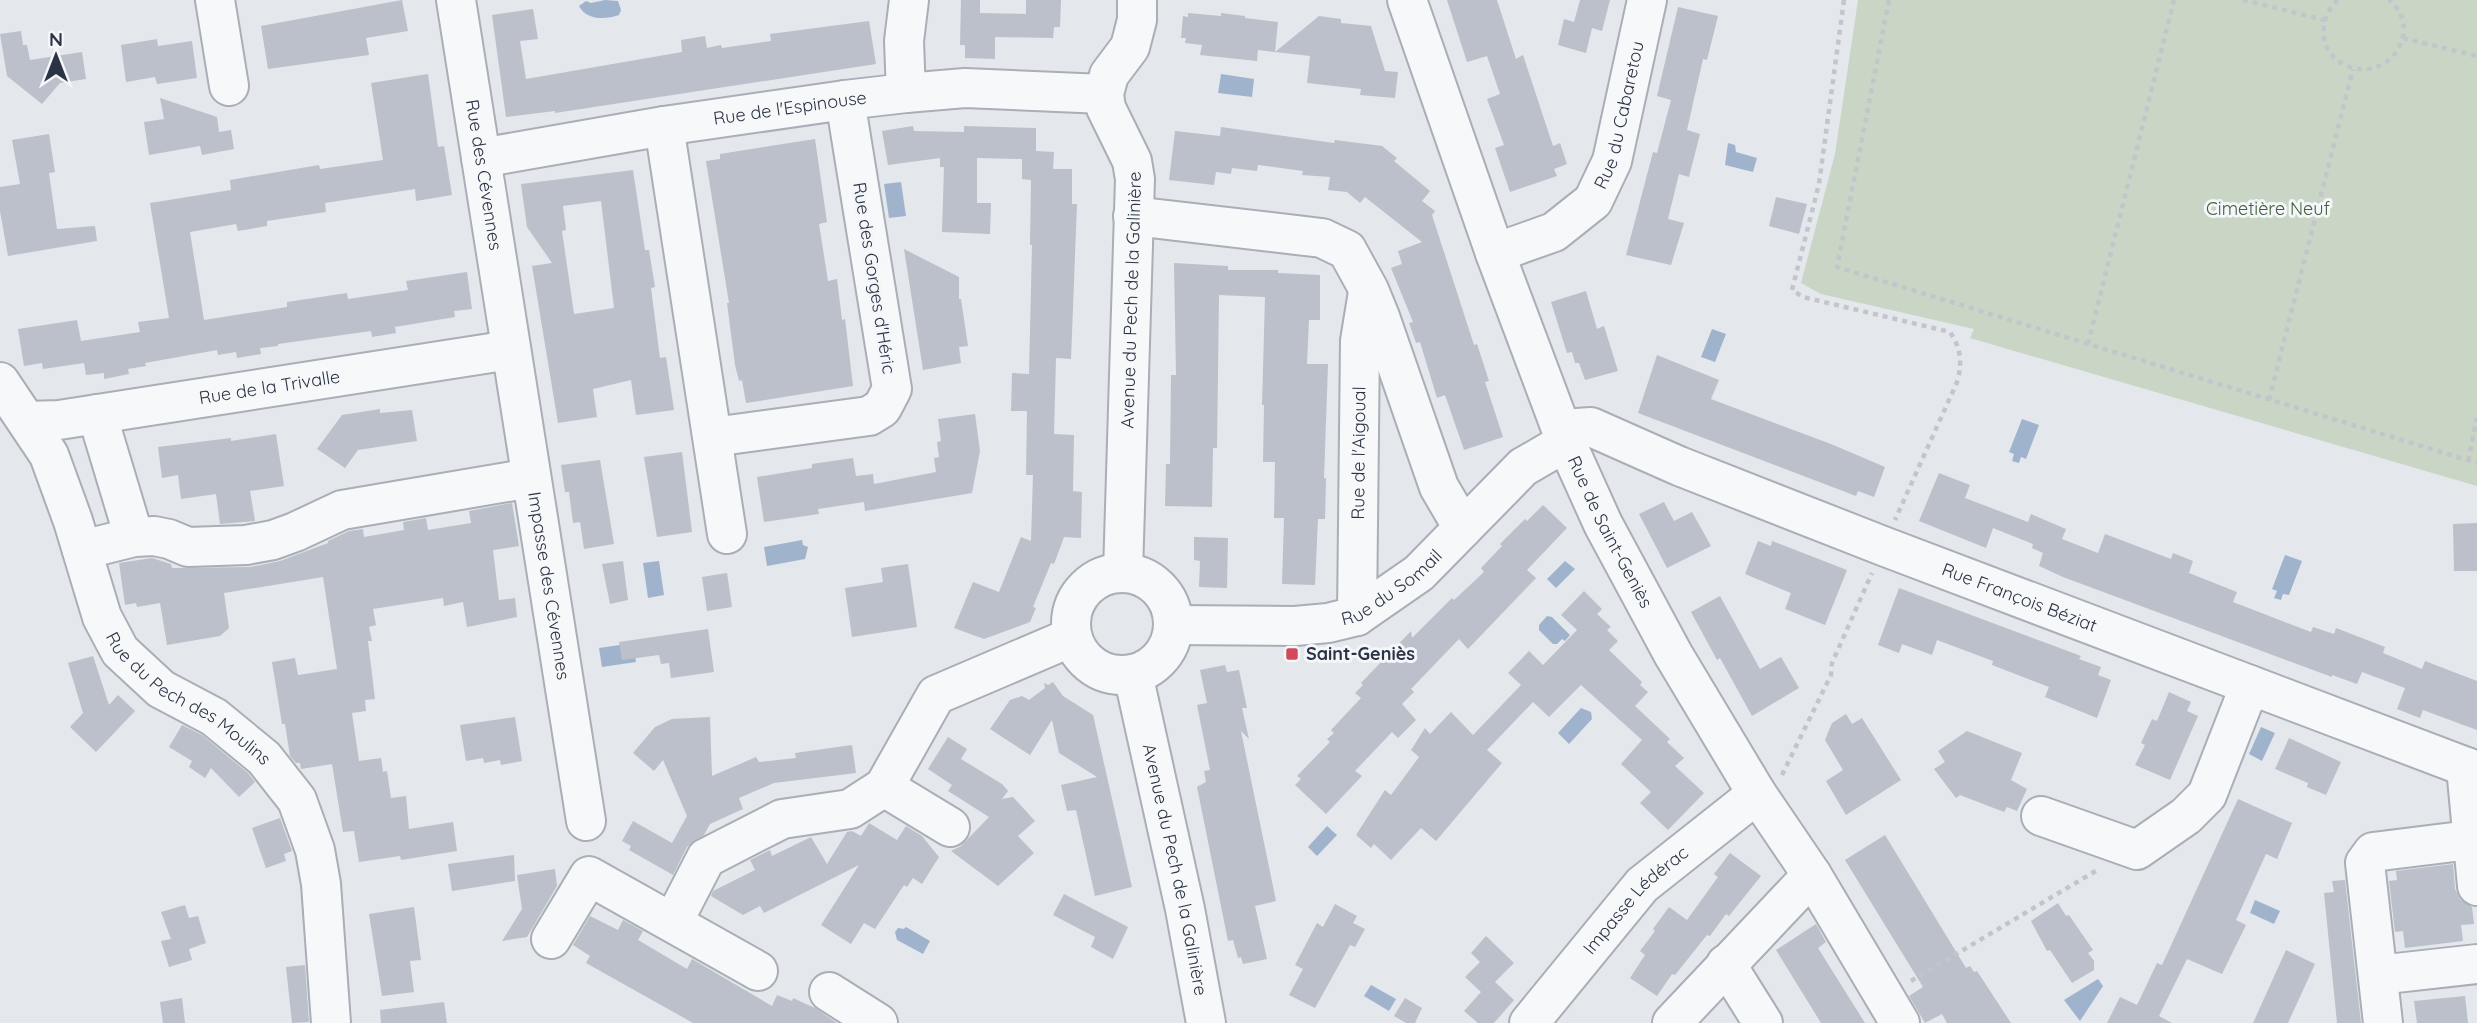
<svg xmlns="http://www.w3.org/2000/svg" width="2477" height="1023" font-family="Quicksand,sans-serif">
<rect width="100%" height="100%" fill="#e4e7ec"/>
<polygon fill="#c9d6c5" points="1858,0 2477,0 2477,486 1970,338 1974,329 1821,294 1801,283 1835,154"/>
<g fill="#9fb4cc">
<path d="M605,0L618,1L621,10L619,15C605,20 586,20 579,6L586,1L591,3Z"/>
<polygon points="1221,74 1254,79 1252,97 1218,93"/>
<polygon points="1728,143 1735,145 1736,152 1757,158 1753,172 1725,165"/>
<polygon points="901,182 906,216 889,218 884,184"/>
<polygon points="1712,329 1726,334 1715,362 1701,357"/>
<polygon points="2022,419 2039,425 2026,459 2021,457 2019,463 2012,461 2014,454 2009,452"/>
<polygon points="802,540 803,545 808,547 805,559 767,566 764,547"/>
<polygon points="2285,555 2302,561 2289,595 2283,594 2281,600 2274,598 2277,591 2272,589"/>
<polygon points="659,561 664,595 648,598 643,563"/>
<polygon points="1565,561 1575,569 1556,588 1547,579"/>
<polygon points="1547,616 1552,617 1570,635 1565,641 1562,639 1557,644 1553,644 1539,630 1539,625"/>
<polygon points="633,643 636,662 602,667 599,648"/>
<polygon points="1581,708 1591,712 1592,719 1569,744 1558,733"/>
<polygon points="2261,727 2275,733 2262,761 2249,754"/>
<polygon points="1327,826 1337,835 1317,856 1308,847"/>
<polygon points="2255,900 2280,911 2274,924 2250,913"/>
<polygon points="906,927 930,941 923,954 897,940 895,932 898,928 904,929"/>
<polygon points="2098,979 2103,986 2080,1021 2064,1000"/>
<polygon points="1371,985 1396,999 1389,1011 1364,996"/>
</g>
<g fill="#bbc0ca" fill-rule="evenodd">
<polygon points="402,0 408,31 366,38 369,55 268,69 261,26"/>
<polygon points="961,0 980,0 980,13 1026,14 1026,0 1061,0 1060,27 1054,27 1053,38 995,37 995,59 965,58 965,45 960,45"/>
<polygon points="1447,0 1497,0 1516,59 1523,55 1553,146 1560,143 1567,164 1554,169 1557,176 1510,192 1495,148 1504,145 1487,99 1500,94 1487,56 1467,62"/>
<polygon points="1580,0 1610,0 1602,31 1592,28 1586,53 1558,45 1564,19 1574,22"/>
<polygon points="1678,7 1718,16 1707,60 1703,59 1687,130 1700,134 1689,177 1679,174 1668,219 1684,223 1671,265 1626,255 1653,152 1657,153 1671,100 1657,96"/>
<polygon points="533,9 538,39 520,41 526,79 682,52 681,40 705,36 707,48 721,45 722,48 771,41 770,34 869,21 876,64 555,113 555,111 506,117 492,15"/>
<polygon points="1188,13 1221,16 1221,13 1245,16 1245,18 1278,22 1275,52 1258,50 1257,61 1200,55 1202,45 1185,43 1186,38 1181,38 1183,16 1188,17"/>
<polygon points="1319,16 1341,19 1341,23 1371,26 1385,71 1398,72 1395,98 1360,95 1361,89 1307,83 1310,56 1275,52"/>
<polygon points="21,31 23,45 27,45 30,60 82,52 86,79 60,83 42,104 7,76 0,34"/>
<polygon points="157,39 158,46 192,41 197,78 157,84 155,77 126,82 121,45"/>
<polygon points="428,74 438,147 444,146 452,195 416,201 415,189 325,203 326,212 267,221 267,226 238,231 236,224 190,232 204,320 287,307 287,302 347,293 348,299 408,290 406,281 467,272 472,309 454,311 455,317 395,327 396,333 372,337 371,331 278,344 278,346 260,348 261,354 237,358 236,352 218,355 217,350 145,363 146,366 128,369 129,374 104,379 104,373 86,375 84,363 43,369 42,363 24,366 18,329 77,320 81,341 140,332 138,322 169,318 150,203 231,190 230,180 319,165 320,169 383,160 371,83"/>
<polygon points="160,98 217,117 219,132 231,130 234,149 202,155 200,146 149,155 144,122 164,119"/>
<polygon points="913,126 914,131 964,132 964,126 1036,128 1036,151 1054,152 1053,169 1072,169 1072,204 1077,204 1071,359 1056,358 1054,434 1074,435 1073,491 1082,492 1081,538 1064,537 1054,564 1051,563 1033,607 1036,608 1030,622 984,639 954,628 973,582 999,592 1021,537 1031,541 1033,475 1026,475 1027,411 1011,411 1012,373 1029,374 1032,245 1030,245 1031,180 1022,179 1022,159 977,158 977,203 991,203 990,234 942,232 944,167 940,167 940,158 888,165 882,131"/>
<polygon points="1221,127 1334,143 1335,140 1382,146 1397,158 1394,161 1430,191 1422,201 1435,211 1432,215 1474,345 1477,344 1489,381 1485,382 1503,437 1464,450 1445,395 1437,398 1420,342 1416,343 1409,323 1413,322 1391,268 1402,264 1398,251 1422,242 1365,197 1360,203 1347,192 1328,190 1330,177 1302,175 1303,171 1258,165 1257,171 1232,168 1231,174 1216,172 1214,185 1169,180 1175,131 1220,136"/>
<polygon points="49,134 55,172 49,173 57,229 95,226 97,241 8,256 0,211 0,187 20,184 12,140"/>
<polygon points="815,139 827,222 819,224 828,281 837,279 842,320 845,319 853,386 746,403 742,380 739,381 735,365 727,303 729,303 706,161 720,159 720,154"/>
<path d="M633,170L645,250H649L655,287L651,288L660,358L666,357L674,410L636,415L631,380L593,389L597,417L558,423L532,266L552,263L527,227L521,184ZM601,201L614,308L574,314L562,231L566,230L563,206Z"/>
<polygon points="1776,197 1807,204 1799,234 1769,226"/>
<polygon points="904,249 959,277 959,299 961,299 968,346 959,347 961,363 923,370"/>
<polygon points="1174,263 1228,266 1228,270 1278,270 1278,273 1320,275 1320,320 1309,320 1307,364 1328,364 1324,478 1326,478 1325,519 1318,519 1315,585 1282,584 1284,518 1274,518 1275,462 1263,462 1264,405 1262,405 1265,297 1219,295 1217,448 1213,448 1212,507 1165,506 1166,464 1170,464 1171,375 1176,375"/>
<polygon points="1586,291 1597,329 1604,326 1618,371 1585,380 1579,363 1575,363 1572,352 1567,353 1551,302"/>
<polygon points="1657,355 1719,380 1711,399 1831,444 1885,467 1874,497 1858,491 1856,496 1638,413"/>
<polygon points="380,409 380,413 412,410 417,441 358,450 345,468 317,449 342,415"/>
<polygon points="975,414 980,451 972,493 865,511 864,502 818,509 819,514 764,522 757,477 812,468 812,464 853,458 856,476 873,474 874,484 936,472 934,458 939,457 937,442 941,441 938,419"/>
<polygon points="276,434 284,486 250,491 255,521 220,524 216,494 181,499 178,475 162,478 158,447 231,438 231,441"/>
<polygon points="682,452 692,532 657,537 644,457"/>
<polygon points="600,460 614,544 584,549 580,522 573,523 569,492 565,492 561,465"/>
<polygon points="1939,473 1970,485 1965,498 2028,522 2031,514 2066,529 2062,539 2098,553 2105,534 2171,559 2173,553 2193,561 2189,573 2237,592 2233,602 2311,632 2313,627 2334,634 2336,628 2385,647 2383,653 2422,669 2425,661 2477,681 2477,730 2423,710 2420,718 2397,709 2405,688 2362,672 2357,684 2332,675 2332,677 2063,577 2039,566 2043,553 2032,548 2033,544 1993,528 1986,548 1919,521"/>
<polygon points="1664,502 1674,521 1692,512 1711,546 1667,568 1639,514"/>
<polygon points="512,503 519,546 493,550 499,600 515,598 517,617 467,627 463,602 444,606 443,598 373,609 376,625 369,627 372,641 368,641 375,699 365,700 366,711 352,713 359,761 381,758 383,772 387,771 391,798 406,796 409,829 453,822 457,851 401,860 400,856 359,862 354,831 343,832 332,764 301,769 300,763 296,763 290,756 285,724 282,724 272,662 295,658 298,675 337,669 323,577 224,593 229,628 220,636 167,645 160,603 137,607 136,603 125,605 119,563 152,558 171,564 172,568 250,567 280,561 328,543 328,541 349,531 363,529 364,537 404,530 403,522 426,518 428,530 471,523 469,511"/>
<polygon points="1543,505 1567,528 1527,570 1536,578 1468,649 1459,639 1411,689 1414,692 1402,704 1416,720 1398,738 1392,732 1355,771 1362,776 1326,814 1295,785 1301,779 1297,776 1330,742 1327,739 1334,733 1331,730 1361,698 1355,693 1363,685 1361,683 1411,631 1412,638 1452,598 1454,600 1484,572 1481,568 1502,546 1500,544 1525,519 1527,521"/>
<polygon points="2477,523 2477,571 2454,571 2453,524"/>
<polygon points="1194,537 1228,538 1227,588 1199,587 1200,561 1194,560"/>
<polygon points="1758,541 1771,546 1772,541 1847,570 1825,625 1785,609 1791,593 1745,574"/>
<polygon points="623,561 628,600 610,604 602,564"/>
<polygon points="908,564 917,627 852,637 845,588 883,582 881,568"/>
<polygon points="727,573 732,607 707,611 702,577"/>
<polygon points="1899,588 2057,647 2081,656 2079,659 2101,667 2098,675 2111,680 2097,718 2045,697 2049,687 1992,665 1993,661 1937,640 1932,655 1902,644 1899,653 1878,645"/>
<polygon points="1584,591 1602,609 1597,614 1611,627 1607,630 1618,641 1609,650 1642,682 1640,685 1648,692 1635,706 1670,739 1667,742 1684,758 1675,766 1704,793 1668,830 1640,803 1651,792 1621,764 1642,740 1581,685 1549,717 1533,702 1487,750 1502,763 1436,841 1421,828 1391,860 1374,844 1371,848 1356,835 1385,790 1391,795 1419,757 1411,750 1425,728 1430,734 1451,712 1473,735 1521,685 1508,673 1529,651 1543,665 1577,630 1561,615"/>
<polygon points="1720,596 1760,669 1781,657 1799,688 1752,716 1720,658 1717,660 1691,612"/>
<polygon points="708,629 714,672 671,678 669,663 661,664 659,655 622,660 619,642"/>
<polygon points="93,656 109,705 118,695 135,711 96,752 70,727 83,713 68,663"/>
<polygon points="1225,665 1227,672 1239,670 1247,708 1242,708 1249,739 1241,731 1276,901 1255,906 1267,959 1243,964 1241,957 1238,958 1233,940 1228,941 1197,787 1206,782 1204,771 1210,770 1197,705 1207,703 1200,670"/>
<polygon points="1053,682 1063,696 1093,715 1132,887 1095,896 1076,810 1067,811 1061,785 1097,777 1059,753 1052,720 1030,755 990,729 1010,700 1022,696 1029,700 1045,688 1044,683 1048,685"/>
<polygon points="2169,692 2191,702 2187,711 2198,716 2170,780 2135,765 2145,745 2141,743 2152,719 2157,721"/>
<polygon points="1846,714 1852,724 1862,718 1901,780 1846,815 1826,781 1843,770 1825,740 1832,723"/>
<polygon points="515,717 522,761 501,765 500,760 484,763 483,758 466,761 460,725"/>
<polygon points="710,717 712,776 756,757 759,762 796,758 795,753 852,745 856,773 774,783 739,798 743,809 710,824 704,835 687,847 673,875 629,850 631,846 622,841 633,821 672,843 687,816 663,760 654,771 633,753 655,727 672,719"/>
<polygon points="182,725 202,735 248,773 255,782 239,797 211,768 205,778 189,767 192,761 169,747"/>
<polygon points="1967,731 2022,753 2011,780 2027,789 2017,811 2007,807 2004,812 1960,795 1956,798 1934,769 1945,762 1938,751"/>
<polygon points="948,737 967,749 961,759 1002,784 1008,791 1002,799 1013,797 1035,821 1018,836 1034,853 998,886 951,851 961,846 989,817 948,791 952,785 928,769"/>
<polygon points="2289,738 2341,762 2326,795 2307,787 2308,783 2275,769"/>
<polygon points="2238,799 2292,823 2277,859 2266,854 2236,920 2246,925 2222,974 2187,959 2159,1016 2172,1023 2107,1023 2120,997 2137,1005 2157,963 2162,965"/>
<polygon points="280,818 292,851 284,854 286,861 266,868 252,828"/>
<polygon points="869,823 897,840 906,826 922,836 939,857 922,884 913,878 907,887 904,885 875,929 864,923 851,944 821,925 859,865 764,913 760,906 743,915 711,896 713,891 755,870 750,860 770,850 772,856 811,837 827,864 847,832 852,831 861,836"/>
<polygon points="1885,835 1966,968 1970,966 1974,972 1977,971 2011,1023 1947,1023 1942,1014 1925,1023 1909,996 1923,987 1845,860"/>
<polygon points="1730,853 1761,876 1729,916 1726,914 1710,936 1707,935 1675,975 1672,974 1657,996 1630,978 1645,955 1640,951 1655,931 1653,929 1669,907 1687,920 1718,877 1714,874"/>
<polygon points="514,855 515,881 452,891 448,864"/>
<polygon points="2453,864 2455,889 2460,899 2472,907 2474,924 2461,925 2463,941 2405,948 2403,931 2395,932 2389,881 2397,880 2396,871"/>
<polygon points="555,869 557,886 527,937 502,941 522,909 517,875"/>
<polygon points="2345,880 2361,1023 2337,1023 2324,893 2334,892 2332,881"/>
<polygon points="1064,894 1128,927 1113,959 1091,947 1095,937 1053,915"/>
<polygon points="2058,903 2066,916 2069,915 2093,950 2088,953 2094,961 2094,970 2072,983 2050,950 2047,951 2031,921"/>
<polygon points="1335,904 1357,916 1353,923 1365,929 1355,947 1350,945 1315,1008 1289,995 1303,969 1295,965 1317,923 1323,927"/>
<polygon points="185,905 189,918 198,916 206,943 189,949 192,960 169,967 161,941 171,939 161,912"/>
<polygon points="414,907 421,960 410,961 414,992 382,996 369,914"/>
<polygon points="590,916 618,930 623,920 643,931 638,940 687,969 692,959 772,1006 777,995 792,1001 793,998 815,1008 837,1023 693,1023 586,963 590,956 573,945"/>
<polygon points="1816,924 1826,942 1818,948 1865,1023 1821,1023 1776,950"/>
<polygon points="1486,936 1514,963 1495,982 1514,1000 1494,1023 1478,1023 1464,1011 1481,992 1465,977 1480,962 1471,953"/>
<polygon points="2286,950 2315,964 2288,1023 2253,1023"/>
<polygon points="305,965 309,1022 292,1023 286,967"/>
<polygon points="2465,996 2468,1023 2417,1023 2414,1001"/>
<polygon points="182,998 185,1023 163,1023 160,1002"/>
<polygon points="1405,998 1422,1008 1415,1023 1406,1023 1394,1016"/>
<polygon points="444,1002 447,1023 381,1023 380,1010"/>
</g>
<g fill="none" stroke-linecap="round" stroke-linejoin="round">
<defs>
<g id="minor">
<polyline points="215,0 229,86"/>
<path id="s1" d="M456,0L586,821"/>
<path id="s2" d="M1407,0L1495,253L1566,442L1603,524L1673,654L1757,794L1812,875L1900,1023"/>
<polyline points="906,93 904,41 909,0"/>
<polyline points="664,126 727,534"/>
<path id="s3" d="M481,158L664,126L845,100L906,93L965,88L1104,94"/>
<polyline points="1133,216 1322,238 1347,250 1369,290 1380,317 1439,487 1463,528"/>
<path id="s4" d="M1495,253L1554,232L1593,201L1612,161L1647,0"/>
<path id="s5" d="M0,382L49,455L73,521L102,617L120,651L161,689L214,717L264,758L297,800L315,850L321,884L331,1023"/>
<polyline points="97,414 134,537"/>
<path id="s6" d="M27,421L59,420L510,350"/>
<path id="s7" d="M1563,433L1577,428L1591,427L1679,466L1883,546L2477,771"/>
<polyline points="713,437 869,416 882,408 892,389 845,100"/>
<polyline points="82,550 134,537 154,536 169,539 188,547 246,545 273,540 295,532 342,510 531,478"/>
<path id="s8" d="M1123,573L1135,179L1132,161L1106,108L1104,94L1109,75L1130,47L1137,20V0"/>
<circle cx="1122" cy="624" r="51"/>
<path id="s9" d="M1357,616L1360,341L1368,292"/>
<path id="s10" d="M1173,625L1295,626L1328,623L1357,616L1419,573L1523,467L1566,442"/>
<path id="s11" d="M1133,674L1185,909L1206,1023"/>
<polyline points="2466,767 2477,886"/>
<polyline points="884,787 950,827"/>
<polyline points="2041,816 2137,850 2186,816 2207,795 2250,685"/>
<polyline points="673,922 706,858 782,819 850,809 884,787 936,695 1072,637"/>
<polyline points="551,939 589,876 758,971"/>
<polyline points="1726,964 1763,1023"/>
<polyline points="2378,975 2477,964"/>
<polyline points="829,992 878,1023"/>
<path id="s12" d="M1529,1023L1642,885L1757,794"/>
<polyline points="1672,1023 1812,875"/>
<polyline points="2383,1023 2365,863 2373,852 2477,839"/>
</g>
</defs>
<use href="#minor" stroke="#a9aeb7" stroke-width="42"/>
<g stroke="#c2c5cb" stroke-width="4.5" stroke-dasharray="5 5" stroke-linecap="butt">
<path d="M1844,0L1819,184L1792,290L1803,297L1950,332C1961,349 1962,360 1958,380L1895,520"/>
<polyline points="1889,0 1837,267 2477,463"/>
<polyline points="2243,0 2325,20"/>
<path d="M2338,0C2327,9 2322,25 2324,39C2327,50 2333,59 2343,64C2387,87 2426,29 2389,0"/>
<polyline points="2403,38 2477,56"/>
<polyline points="2088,344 2174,0"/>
<polyline points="2269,400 2353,69"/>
<polyline points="2468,461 2477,418"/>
<polyline points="1782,775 1831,675 1832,663 1872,573"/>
<polyline points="1911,981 2099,869"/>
</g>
<use href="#minor" stroke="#f7f8fa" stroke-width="38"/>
</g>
<rect fill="#d1495b" stroke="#f4f6f9" stroke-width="2.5" x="1285" y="647" width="14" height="14" rx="3.5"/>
<g text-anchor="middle" stroke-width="6" stroke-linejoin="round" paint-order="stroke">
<g font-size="18" fill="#2b3445" stroke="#f4f6f9">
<text dy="6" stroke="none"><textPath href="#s3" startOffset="313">Rue de l'Espinouse</textPath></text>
<text dy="6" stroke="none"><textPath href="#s4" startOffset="203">Rue du Cabaretou</textPath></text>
<text dy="6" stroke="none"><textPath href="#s1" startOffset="177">Rue des Cévennes</textPath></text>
<text transform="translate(874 278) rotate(81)" y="6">Rue des Gorges d'Héric</text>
<text dy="6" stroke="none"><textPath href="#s8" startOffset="273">Avenue du Pech de la Galinière</textPath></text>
<text dy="6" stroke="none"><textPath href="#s6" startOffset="245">Rue de la Trivalle</textPath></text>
<text dy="6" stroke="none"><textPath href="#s9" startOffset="163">Rue de l'Aigoual</textPath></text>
<text dy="6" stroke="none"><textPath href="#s2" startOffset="570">Rue de Saint-Geniès</textPath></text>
<text dy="6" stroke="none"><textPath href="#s10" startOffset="229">Rue du Somail</textPath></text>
<text dy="6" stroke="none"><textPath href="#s1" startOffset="593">Impasse des Cévennes</textPath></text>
<text dy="6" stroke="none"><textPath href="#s7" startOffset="490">Rue François Béziat</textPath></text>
<text dy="6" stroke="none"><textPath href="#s5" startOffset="380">Rue du Pech des Moulins</textPath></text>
<text dy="6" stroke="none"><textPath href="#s11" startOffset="200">Avenue du Pech de la Galinière</textPath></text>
<text dy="6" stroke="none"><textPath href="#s12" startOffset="163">Impasse Lédérac</textPath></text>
</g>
<g font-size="18" fill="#3f6138" stroke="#f4f6f9">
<text x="2268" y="215">Cimetière Neuf</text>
</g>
<g font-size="18" font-weight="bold" fill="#2b3445" stroke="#f4f6f9" text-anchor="start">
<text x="1306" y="660">Saint-Geniès</text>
</g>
</g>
<g transform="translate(56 56)" stroke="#f4f6f9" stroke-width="5" paint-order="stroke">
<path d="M0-5L12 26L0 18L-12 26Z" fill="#2b3445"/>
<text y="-10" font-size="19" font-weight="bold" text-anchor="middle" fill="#2b3445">N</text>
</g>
</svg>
